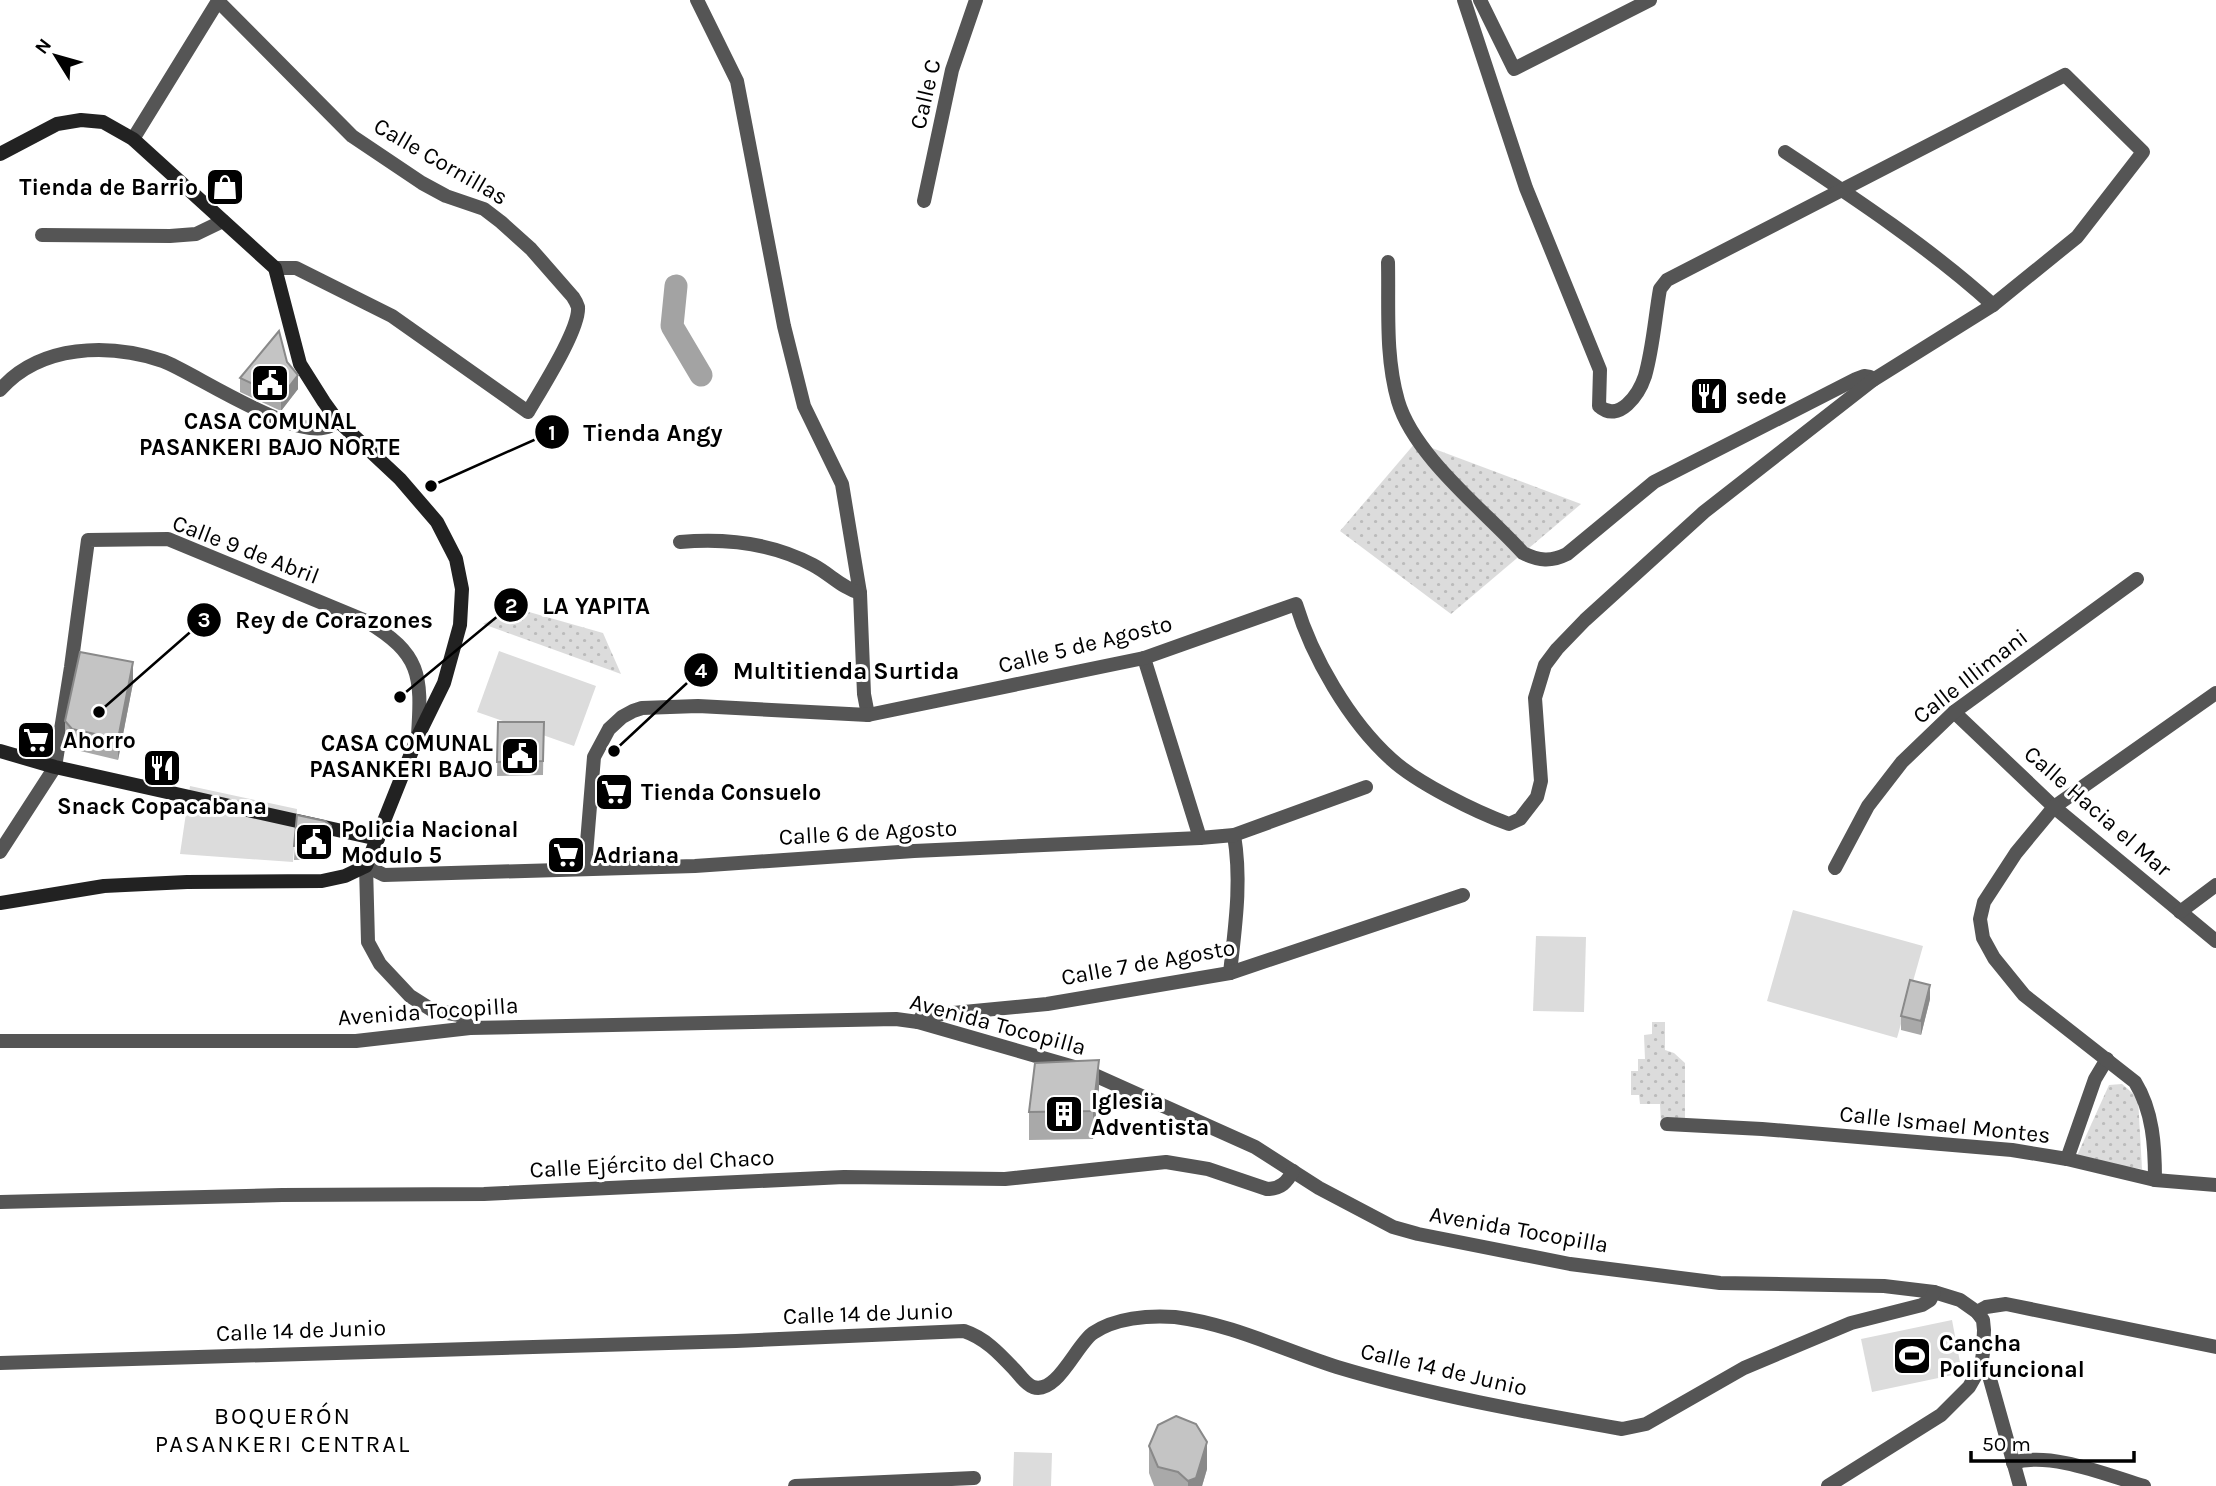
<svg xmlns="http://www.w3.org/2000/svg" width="2216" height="1486" font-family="Karla,sans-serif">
<defs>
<pattern id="park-dots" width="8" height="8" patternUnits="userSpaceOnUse" patternTransform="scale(1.75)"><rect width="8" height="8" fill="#dcdcdc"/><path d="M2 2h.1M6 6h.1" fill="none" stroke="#bbb" stroke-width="1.8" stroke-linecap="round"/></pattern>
</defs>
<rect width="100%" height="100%" fill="#fff"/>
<g fill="url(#park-dots)">
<polygon points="1416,442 1581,504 1451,614 1340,531"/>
<polygon points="515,608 603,633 621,674 483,624"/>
<polygon points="1652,1022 1665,1022 1665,1050 1674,1053 1685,1063 1685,1123 1661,1123 1660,1104 1640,1104 1639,1095 1631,1095 1631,1071 1638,1071 1638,1059 1645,1059 1644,1035 1652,1034"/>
<polygon points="2122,1084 2138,1098 2142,1169 2087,1162 2076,1158 2109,1085"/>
</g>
<g fill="#dcdcdc">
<polygon points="499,651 596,686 574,746 477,712"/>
<polygon points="190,786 297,809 293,862 180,854"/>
<polygon points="1793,910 1923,946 1897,1038 1767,1001"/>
<polygon points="1536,936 1586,937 1584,1012 1533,1011"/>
<polygon points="1952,1320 1962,1373 1872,1392 1861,1339"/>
<polygon points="1014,1452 1052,1453 1051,1486 1013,1486"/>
</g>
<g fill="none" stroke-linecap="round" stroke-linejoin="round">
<polyline stroke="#a3a3a3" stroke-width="23" points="676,286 672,326 701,375"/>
<g stroke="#555" stroke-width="14">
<polyline points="697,0 737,81 784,326 804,406 842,484 860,593 864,694 868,715"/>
<polyline points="1480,0 1514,69 1650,0"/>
<path d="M133,139L218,1L352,136L422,183L446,196L484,209L501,222L531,249L573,297C575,300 577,304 578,307C580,329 540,391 528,412L392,316L296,268H275"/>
<path d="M1785,152C1856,199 1930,248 1993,305"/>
<polyline points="924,201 952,70 976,0"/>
<polyline points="42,235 170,236 196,234 223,221"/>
<path d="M1388,262C1389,308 1385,356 1398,401C1414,456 1485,511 1523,553C1539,561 1551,562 1567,554L1654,482L1856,379L1864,376L1870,377L1873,380"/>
<path d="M0,390C40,344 109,343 163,361C194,372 314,455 337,420"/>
<path d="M680,542C726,538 772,543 813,565C830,574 842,588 860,593"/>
<polyline points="1144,658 1200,838"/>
<polyline points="1954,712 2054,807 2216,941"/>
<path d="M0,852L55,767L71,667L88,540L168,539L366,621C421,654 422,675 418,735"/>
<path d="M585,867L594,757L609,729L622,717L633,711L642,708L698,706L868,715L1144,658L1296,604C1312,657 1349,721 1391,759C1417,783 1476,812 1509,824L1520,819L1537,797L1541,781L1535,698L1545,665L1557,649L1585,620L1704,512L1873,380L1993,305L2077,237L2143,152L2065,75L1667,280L1660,289C1655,317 1653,348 1645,376C1639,394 1619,424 1599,406L1600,370L1526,188L1464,0"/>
<polyline points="1835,868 1868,806 1902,762 1954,712 2137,579"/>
<polyline points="2180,912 2216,885"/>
<path d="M1230,973C1235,927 1242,882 1234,835"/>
<polyline points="918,1022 922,1016 1047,1004 1230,973 1463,895"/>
<polyline points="470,1028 459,1015 432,1010 410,996 380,964 368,942 366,866 384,875 695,866 914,851 1200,838 1234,835 1366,787"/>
<polyline points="0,1041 356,1041 470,1028 896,1019 918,1022 1081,1069 1255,1147 1319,1188 1393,1227 1418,1234 1570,1264 1720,1283 1884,1286 1934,1292 1960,1300 1977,1312 1983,1320 1984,1330 1983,1353 1981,1366 1969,1387 1941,1415 1828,1486"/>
<polyline points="1667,1124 1762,1129 2012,1150 2067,1159 2155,1180 2216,1185"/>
<polyline points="2067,1159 2095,1079 2107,1059"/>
<path d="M2155,1180C2155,1146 2153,1111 2135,1082L2024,995L1994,958L1983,938L1980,919L1984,902L2016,853L2054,807L2216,693"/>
<path d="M0,1202L282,1195L484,1194L844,1177L1005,1179L1166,1162L1208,1169L1267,1189C1281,1189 1287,1182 1293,1171"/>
<polyline points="1977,1312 1986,1307 2006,1304 2216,1347"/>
<path d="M0,1363L736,1341L964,1331C985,1338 999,1353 1014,1369C1020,1375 1025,1384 1033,1387C1057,1395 1076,1345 1093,1333C1115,1318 1148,1315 1175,1317C1232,1324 1283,1350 1337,1367C1430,1395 1526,1412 1622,1429L1646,1424L1744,1368L1851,1323L1922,1305L1930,1300L1934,1292"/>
<polyline points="1981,1366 1988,1372 2020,1486"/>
<path d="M2013,1463C2050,1451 2107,1475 2144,1486"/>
<polyline points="795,1486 974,1478"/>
</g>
<g stroke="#222" stroke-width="14">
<polyline points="0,154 57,124 81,120 103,122 133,139 275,268 300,364 324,402 337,420 400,479 437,522 456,559 462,589 460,625 444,683 418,736 366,866 345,876 322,881 187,882 104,886 0,903"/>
<polyline points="0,751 55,767 378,839"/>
</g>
</g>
<g fill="#a9a9a9">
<polygon points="287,362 298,389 281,411 240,392 240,378"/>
<polygon points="133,683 118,760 72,749 65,742 65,721"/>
<polygon points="498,722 544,722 543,775 497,776"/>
<polygon points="297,815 332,851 323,859 294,860"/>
<polygon points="1930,999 1921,1035 1901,1030 1901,1016"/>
<polygon points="1099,1088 1093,1139 1029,1140 1029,1112"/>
<polygon points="1149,1446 1207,1469 1202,1486 1154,1486 1149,1473"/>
</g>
<g fill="#898989">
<polygon points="298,375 298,389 281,411 281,397"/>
<polygon points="133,662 133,683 118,760 118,739"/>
<polygon points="332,837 332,851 323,859 323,845"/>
<polygon points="1930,985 1930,999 1921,1035 1921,1021"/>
<polygon points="1099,1060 1099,1088 1093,1139 1093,1111"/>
<polygon points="1207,1442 1207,1469 1202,1486 1188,1486 1188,1481"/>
</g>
<g fill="#c4c4c4" stroke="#898989" stroke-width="2">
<polygon points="279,331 287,362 298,375 281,397 240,378"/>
<polygon points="80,652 133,662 118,739 72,729 65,721"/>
<polygon points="498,722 544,722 543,761 497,762"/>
<polygon points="297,815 325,821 331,826 332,837 323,845 294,846"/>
<polygon points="1910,980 1930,985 1921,1021 1901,1016"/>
<polygon points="1099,1060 1093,1111 1029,1112 1035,1063"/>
<polygon points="1176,1416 1196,1424 1207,1442 1196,1478 1188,1481 1178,1472 1158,1467 1149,1446 1158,1425"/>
</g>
<defs>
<symbol id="shop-square" viewBox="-11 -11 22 22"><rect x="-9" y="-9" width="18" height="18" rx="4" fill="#000" stroke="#fff"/><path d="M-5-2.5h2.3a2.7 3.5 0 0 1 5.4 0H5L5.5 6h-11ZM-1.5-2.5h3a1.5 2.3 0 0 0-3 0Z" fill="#fff"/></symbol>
<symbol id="civic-square" viewBox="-11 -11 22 22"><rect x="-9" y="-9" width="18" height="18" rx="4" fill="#000" stroke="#fff"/><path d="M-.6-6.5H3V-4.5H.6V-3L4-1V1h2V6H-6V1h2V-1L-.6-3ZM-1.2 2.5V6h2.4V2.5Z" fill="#fff"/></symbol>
<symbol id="restaurant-square" viewBox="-11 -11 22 22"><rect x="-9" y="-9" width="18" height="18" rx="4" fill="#000" stroke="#fff"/><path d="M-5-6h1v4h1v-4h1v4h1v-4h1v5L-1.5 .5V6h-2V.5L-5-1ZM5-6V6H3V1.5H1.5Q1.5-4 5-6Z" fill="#fff"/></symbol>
<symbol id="supermarket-square" viewBox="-11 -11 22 22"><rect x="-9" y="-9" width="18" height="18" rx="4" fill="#000" stroke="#fff"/><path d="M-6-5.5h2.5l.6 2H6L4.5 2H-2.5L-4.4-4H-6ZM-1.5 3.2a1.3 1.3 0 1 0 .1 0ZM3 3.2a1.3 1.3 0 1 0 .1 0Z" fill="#fff"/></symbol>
<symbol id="building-square" viewBox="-11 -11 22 22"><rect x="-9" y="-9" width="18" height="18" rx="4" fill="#000" stroke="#fff"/><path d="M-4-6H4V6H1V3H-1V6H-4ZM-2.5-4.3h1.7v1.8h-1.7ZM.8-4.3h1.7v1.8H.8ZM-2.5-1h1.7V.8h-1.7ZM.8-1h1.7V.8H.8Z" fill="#fff"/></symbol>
<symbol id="stadium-square" viewBox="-11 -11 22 22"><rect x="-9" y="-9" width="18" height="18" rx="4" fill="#000" stroke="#fff"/><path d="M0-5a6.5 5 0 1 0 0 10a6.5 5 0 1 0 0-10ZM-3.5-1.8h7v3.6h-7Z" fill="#fff"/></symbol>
</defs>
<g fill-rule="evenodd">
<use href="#shop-square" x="203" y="165" width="44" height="44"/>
<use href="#civic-square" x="248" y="361" width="44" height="44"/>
<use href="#restaurant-square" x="1687" y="374" width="44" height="44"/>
<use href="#supermarket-square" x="14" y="718" width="44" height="44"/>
<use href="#civic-square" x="498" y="734" width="44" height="44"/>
<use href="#restaurant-square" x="140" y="746" width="44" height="44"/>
<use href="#supermarket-square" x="592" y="770" width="44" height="44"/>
<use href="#civic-square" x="292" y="820" width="44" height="44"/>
<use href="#supermarket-square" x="544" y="833" width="44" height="44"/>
<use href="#building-square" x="1042" y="1092" width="44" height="44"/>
<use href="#stadium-square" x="1890" y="1334" width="44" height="44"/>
</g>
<g text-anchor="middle" stroke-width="6" stroke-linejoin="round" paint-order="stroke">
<g font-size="23" fill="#000" stroke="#fff">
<text transform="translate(925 94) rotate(-77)" y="8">Calle C</text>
<text transform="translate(441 161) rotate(30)" y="8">Calle Cornillas</text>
<text transform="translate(246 549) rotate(21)" y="8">Calle 9 de Abril</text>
<text transform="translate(1085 644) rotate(-14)" y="8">Calle 5 de Agosto</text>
<text transform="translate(1970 676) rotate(-38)" y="8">Calle Illimani</text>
<text transform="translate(2098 811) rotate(41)" y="8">Calle Hacia el Mar</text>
<text transform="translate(868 832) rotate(-3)" y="8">Calle 6 de Agosto</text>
<text transform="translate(1148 962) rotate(-10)" y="8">Calle 7 de Agosto</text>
<text transform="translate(428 1011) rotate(-4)" y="8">Avenida Tocopilla</text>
<text transform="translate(998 1024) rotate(15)" y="8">Avenida Tocopilla</text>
<text transform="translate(1945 1124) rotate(6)" y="8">Calle Ismael Montes</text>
<text transform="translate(652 1163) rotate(-3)" y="8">Calle Ejército del Chaco</text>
<text transform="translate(1519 1229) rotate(10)" y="8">Avenida Tocopilla</text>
<text transform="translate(868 1313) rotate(-2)" y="8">Calle 14 de Junio</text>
<text transform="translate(301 1330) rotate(-2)" y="8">Calle 14 de Junio</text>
<text transform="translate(1444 1369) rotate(13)" y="8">Calle 14 de Junio</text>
</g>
<g font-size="23" font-weight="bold" fill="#000" stroke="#fff" text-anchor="start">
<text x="198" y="195" text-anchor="end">Tienda de Barrio</text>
<text x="1736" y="404">sede</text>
<text x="270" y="429" text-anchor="middle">CASA COMUNAL<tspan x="270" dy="26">PASANKERI BAJO NORTE</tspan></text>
<text x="63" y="748">Ahorro</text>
<text x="493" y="751" text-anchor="end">CASA COMUNAL<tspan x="493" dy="26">PASANKERI BAJO</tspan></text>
<text x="641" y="800">Tienda Consuelo</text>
<text x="162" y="814" text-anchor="middle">Snack Copacabana</text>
<text x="341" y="837">Policia Nacional<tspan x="341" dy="26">Modulo 5</tspan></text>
<text x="593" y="863">Adriana</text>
<text x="1091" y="1109">Iglesia<tspan x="1091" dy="26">Adventista</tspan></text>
<text x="1939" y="1351">Cancha<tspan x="1939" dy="26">Polifuncional</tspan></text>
</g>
<g font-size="24" letter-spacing="2" fill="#000" stroke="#fff">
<text x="283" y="1424">BOQUERÓN<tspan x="283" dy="28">PASANKERI CENTRAL</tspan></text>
</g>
</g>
<path fill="none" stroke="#000" stroke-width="2.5" d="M431 486L552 432M400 697L511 605M99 712L204 620M614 751L701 670"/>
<g fill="#000" stroke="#fff" stroke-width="2.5">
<circle cx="431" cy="486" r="7"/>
<circle cx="400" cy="697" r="7"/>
<circle cx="99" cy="712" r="7"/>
<circle cx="614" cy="751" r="7"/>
<circle cx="552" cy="432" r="18"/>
<circle cx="511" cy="605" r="18"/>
<circle cx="204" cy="620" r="18"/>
<circle cx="701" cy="670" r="18"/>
</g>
<g font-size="21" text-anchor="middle" font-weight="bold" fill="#fff">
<text x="552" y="440">1</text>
<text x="511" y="613">2</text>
<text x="204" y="627">3</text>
<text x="701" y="678">4</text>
</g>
<g font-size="24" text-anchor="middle" font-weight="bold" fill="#000" stroke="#fff" stroke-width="6" stroke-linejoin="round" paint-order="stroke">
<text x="653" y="441">Tienda Angy</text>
<text x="596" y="614">LA YAPITA</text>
<text x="334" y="628">Rey de Corazones</text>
<text x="846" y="679">Multitienda Surtida</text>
</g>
<g transform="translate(56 56) rotate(307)" stroke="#ffffff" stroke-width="5" paint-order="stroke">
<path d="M0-5L12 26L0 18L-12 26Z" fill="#000000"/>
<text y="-10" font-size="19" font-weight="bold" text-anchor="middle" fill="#000000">N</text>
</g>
<path d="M1971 1451v10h163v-10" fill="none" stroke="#000000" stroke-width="3.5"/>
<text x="1982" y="1451" font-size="21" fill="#000000" stroke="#ffffff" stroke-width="5" paint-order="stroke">50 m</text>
</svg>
